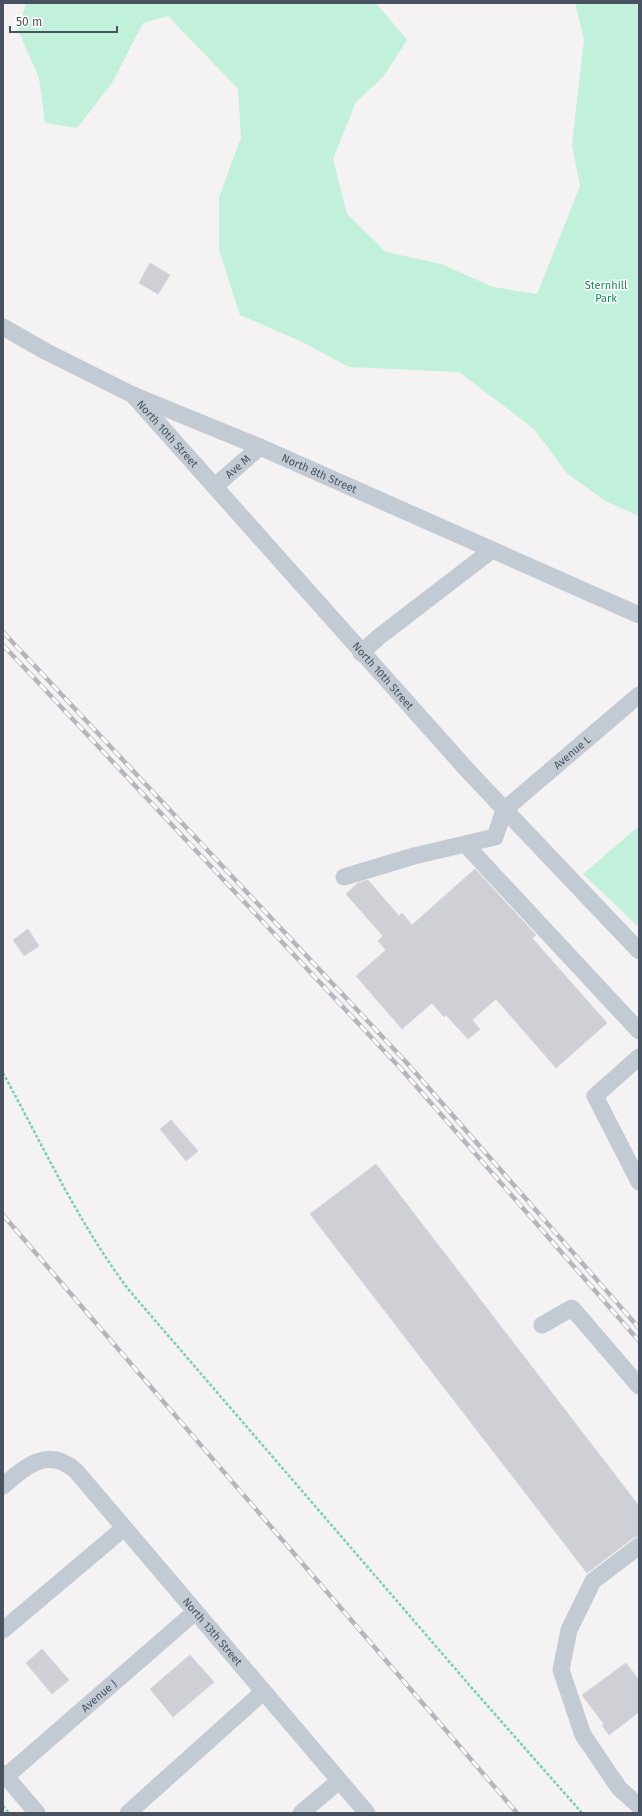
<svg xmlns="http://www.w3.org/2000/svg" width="642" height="1816" font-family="'Fira Sans',sans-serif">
<rect width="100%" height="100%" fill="#f4f2f2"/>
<g fill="#c1f1da">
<polygon points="26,3 376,3 407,40 383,77 356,102 333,159 347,214 386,252 441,264 493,287 537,294 580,186 572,145 584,39 575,3 639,3 639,516 605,501 567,473 534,429 459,372 349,367 302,342 240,315 219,250 219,197 241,138 238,89 168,16 143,23 112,83 77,128 45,123 39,78 18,30"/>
<polygon points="639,826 639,927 583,874"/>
</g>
<g fill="#ced0d6" stroke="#d6d7dd">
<polygon points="150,263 170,275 158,294 139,283"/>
<polygon points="475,869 536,935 532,938 607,1023 556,1068 496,999 472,1020 480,1029 468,1039 446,1015 444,1017 432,1003 402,1029 356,976 386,950 378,941 383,936 346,894 358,883 368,880 399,916 402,913 412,925"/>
<polygon points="28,929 39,946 24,956 13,940"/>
<polygon points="171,1120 198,1151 186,1161 160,1129"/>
<polygon points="376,1164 639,1506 639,1536 633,1538 587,1573 310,1214"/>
<polygon points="42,1649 69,1680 52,1694 26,1663"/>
<polygon points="190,1655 214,1682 173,1717 150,1689"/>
<polygon points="626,1663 639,1680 639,1712 609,1735 602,1725 604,1724 582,1695"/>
</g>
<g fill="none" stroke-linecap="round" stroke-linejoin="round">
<g stroke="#77d1b1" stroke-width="2.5" stroke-dasharray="3 2" stroke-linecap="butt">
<path d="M3,1073C43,1146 78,1222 128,1289L471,1687L582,1813"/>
<polyline points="3,1806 9,1813"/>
</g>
<g stroke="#c2cad3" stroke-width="17">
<path id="s1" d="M3,327L45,351L133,395L260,447L639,615"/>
<path id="s2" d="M133,395L469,772L639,951"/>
<path id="s3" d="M215,486L260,447"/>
<polyline points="361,653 380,636 492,550"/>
<polyline points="465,844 639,1031"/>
<path id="s4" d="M344,877L414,856L495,837L504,810L639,695"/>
<polyline points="639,1057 595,1096 639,1182"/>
<polyline points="542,1325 572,1308 639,1386"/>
<path id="s5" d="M3,1486C26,1466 48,1446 76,1471L367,1813"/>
<polyline points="639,1546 593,1581 569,1630 561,1670 583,1735 619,1788 639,1806"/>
<polyline points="3,1630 124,1528"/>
<polyline points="3,1773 37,1813"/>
<path id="s6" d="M3,1779L195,1612"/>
<polyline points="128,1813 263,1692"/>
<polyline points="301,1813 339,1781"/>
</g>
<defs>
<g id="rail">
<polyline points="3,632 406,1062 639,1328"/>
<polyline points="3,645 403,1071 639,1341"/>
<polyline points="3,1215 517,1813"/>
</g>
</defs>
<use href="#rail" stroke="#b4b6bc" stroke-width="4.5"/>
<use href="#rail" stroke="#fff" stroke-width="3" stroke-dasharray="9" stroke-linecap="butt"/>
</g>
<g text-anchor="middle" stroke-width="3" stroke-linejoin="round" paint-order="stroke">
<g font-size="11" fill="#15865d" stroke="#fff">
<text x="606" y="289">Sternhill<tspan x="606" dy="13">Park</tspan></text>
</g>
<g font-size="11" fill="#495260" stroke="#fff">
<text dy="4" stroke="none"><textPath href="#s2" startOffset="52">North 10th Street</textPath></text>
<text dy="4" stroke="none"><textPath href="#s3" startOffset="30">Ave M</textPath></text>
<text dy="4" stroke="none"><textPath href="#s1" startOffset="349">North 8th Street</textPath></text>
<text dy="4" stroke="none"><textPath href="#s2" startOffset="376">North 10th Street</textPath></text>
<text dy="4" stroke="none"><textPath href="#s4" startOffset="274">Avenue L</textPath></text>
<text dy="4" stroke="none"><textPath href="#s5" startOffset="295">North 13th Street</textPath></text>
<text dy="4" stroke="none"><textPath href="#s6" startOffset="127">Avenue J</textPath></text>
</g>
</g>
<rect width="642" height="1816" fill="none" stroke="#495260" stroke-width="8"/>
<path d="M10 26v6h107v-6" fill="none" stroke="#495260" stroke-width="2"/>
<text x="16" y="26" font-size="12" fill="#495260" stroke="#ffffff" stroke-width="3" paint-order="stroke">50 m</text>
</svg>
